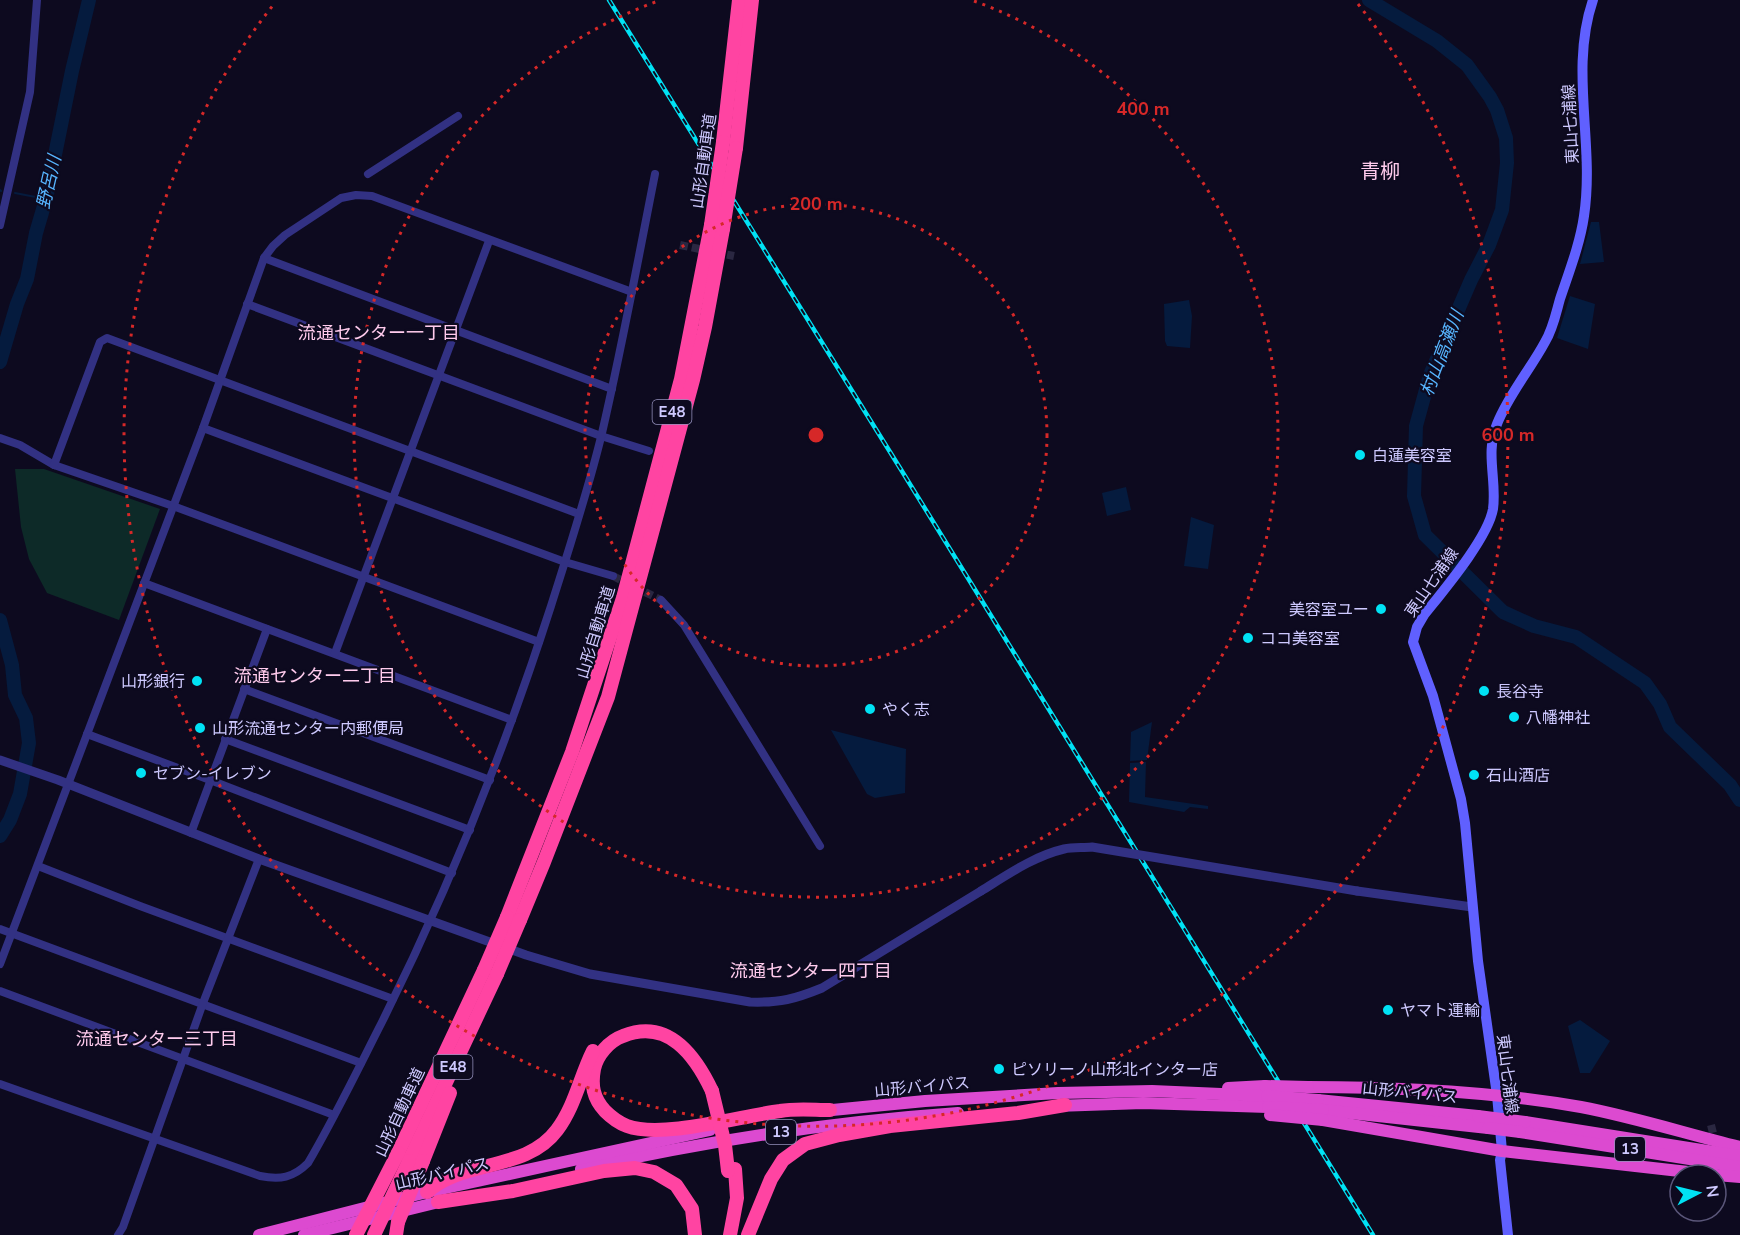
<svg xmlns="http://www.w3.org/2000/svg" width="1740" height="1235" font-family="'Nunito Sans','Noto Sans JP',sans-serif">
<rect width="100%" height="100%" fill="#0d0a1f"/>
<polygon fill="#0d2a28" points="15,469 44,469 160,509 119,620 47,593 29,559 21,527"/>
<g fill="#051b3e">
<polygon points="1591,222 1599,222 1604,262 1580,264"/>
<polygon points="1570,296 1595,304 1588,349 1557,338"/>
<polygon points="1189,300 1192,316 1190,348 1167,346 1165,341 1164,304"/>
<polygon points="1126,487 1131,510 1107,516 1102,493"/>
<polygon points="1191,517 1214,525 1208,569 1184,566"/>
<polygon points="1152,722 1147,760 1130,761 1131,732"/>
<polygon points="831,730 906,749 905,793 875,798 867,794"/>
<polygon points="1146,762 1145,797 1208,806 1208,809 1190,807 1184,812 1129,802 1130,763"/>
<polygon points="1580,1020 1610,1041 1590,1073 1580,1073 1568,1026"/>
</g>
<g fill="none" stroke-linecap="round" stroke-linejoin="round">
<g stroke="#051b3e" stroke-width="2">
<polyline points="0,190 1,191"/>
<polyline points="15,193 46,199"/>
</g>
<g stroke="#051b3e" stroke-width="14">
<polyline points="1369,0 1437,41 1467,65 1490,97 1497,110 1506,138 1507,163 1502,210 1489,245 1471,280 1430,375 1416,426 1414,496 1425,535 1503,612 1534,626 1576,637 1645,683 1660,704 1670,727 1730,785 1740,800"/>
<polyline points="0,362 17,304 27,279 36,233 46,199 72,71 89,0"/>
<polyline points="0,620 12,665 15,695 26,718 29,743 20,794 10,820 0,836"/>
</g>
<g stroke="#2a2741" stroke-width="8" stroke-dasharray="8 4" stroke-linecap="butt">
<polyline points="680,245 734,256"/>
<polyline points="613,576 661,600"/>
<polyline points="1711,1125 1715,1141"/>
</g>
<g stroke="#323183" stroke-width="8">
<polyline points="368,174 458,116"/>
<polyline points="0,225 30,92 37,0"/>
<polyline points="264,258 612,389"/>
<polyline points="247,304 601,436 649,451"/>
<polyline points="203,428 565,562 613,576"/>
<polyline points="0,438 20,445 54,465 173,506 539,642"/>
<polyline points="54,465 100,342 107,338 579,514"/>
<polyline points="144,583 512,720"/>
<polyline points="661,600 684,625 820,846"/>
<polyline points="335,653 489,241"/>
<polyline points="244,689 490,780"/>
<polyline points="87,734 210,780 452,873"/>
<polyline points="225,739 470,830"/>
<polyline points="191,833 267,629"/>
<polyline points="38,866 140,906 393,999"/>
<polyline points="0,929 361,1063"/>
<polyline points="0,964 203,428 264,258 273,246 285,235 341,198 356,195 372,196 632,292"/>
<polyline points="0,991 334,1115"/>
<path d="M0,1084L260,1176C280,1180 293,1178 308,1163C335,1117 358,1069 382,1022C449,888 505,749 551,606C569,549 588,491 602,433C622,347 638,260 655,174"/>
<polyline points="118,1235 123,1227 203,1003 259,859"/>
</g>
<g stroke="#323183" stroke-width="9">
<path d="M0,760L58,780L259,859L526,955L590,974L750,1002C780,1003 795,999 822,988L981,891"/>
<polyline points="1357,891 1472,907"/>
</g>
<path stroke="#6060ff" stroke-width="10" d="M1508,1235L1500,1160L1502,1151L1497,1095L1478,961L1465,823L1461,799L1433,696L1413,642L1417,627L1424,615C1443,591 1488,538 1493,509C1497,480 1485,453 1497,424C1509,394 1530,370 1545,342C1553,329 1556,313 1560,299C1569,272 1580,244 1584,216C1595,144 1569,70 1593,0"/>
<g stroke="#dc4ad0" stroke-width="12">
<path d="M1308,1087C1399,1087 1491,1091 1581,1107C1634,1117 1687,1134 1740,1147"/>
<polyline points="1228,1088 1265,1086"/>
<polyline points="1318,1100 1478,1116"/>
<polyline points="1056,1106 1143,1103 1268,1107"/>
<polyline points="1323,1110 1488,1128"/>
<polyline points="822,1111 925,1101 1058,1093 1152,1091 1267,1096"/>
<polyline points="1323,1120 1502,1151 1715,1175"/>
<polyline points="1525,1122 1740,1156"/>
<polyline points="1520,1132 1740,1167"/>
<path d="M581,1169C705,1141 831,1122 958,1113"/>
<polyline points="1716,1175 1740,1177"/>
<polyline points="259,1235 427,1192 710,1130"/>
<polyline points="304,1235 447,1200"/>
</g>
<g stroke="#ff44a2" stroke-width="14">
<polyline points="723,142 739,0"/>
<polyline points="736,148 752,0"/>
<polyline points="507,917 572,752 623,598 681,379 711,225"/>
<polyline points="520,920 544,862 608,697 693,380 705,327 723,229"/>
<path d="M712,1091C695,1055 668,1018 623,1036C609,1041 597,1055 594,1069C591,1085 593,1098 605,1111C611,1117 619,1123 627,1126C662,1139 741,1116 780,1111C796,1108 814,1110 830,1110"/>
<polyline points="398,1153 484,970"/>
<polyline points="409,1161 497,974"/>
<polyline points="423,1161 450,1093"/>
<path d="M427,1192C463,1159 526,1172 557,1130C575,1106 580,1077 593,1051"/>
<polyline points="438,1202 513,1191 604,1171 635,1168 654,1172 676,1185 692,1209 695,1235"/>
<polyline points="396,1235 398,1222"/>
<polyline points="730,1235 737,1198 735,1169"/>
<polyline points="748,1235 771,1179 783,1160 805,1144 839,1135 890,1126 1018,1113 1065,1105"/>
</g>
<defs>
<polyline id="rail" points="609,0 900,468 1373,1235"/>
</defs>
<use href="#rail" stroke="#00e2f4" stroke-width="4.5"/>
<use href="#rail" stroke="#0d0a1f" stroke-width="2" stroke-dasharray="7" stroke-linecap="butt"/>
<path stroke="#323183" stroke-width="9" d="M981,891C1007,875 1034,856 1064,849C1073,847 1083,848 1092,847L1357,891"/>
<g stroke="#dc4ad0" stroke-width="12">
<polyline points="1265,1086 1308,1087"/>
<polyline points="1267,1096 1318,1100"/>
<polyline points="1268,1107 1323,1110"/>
<polyline points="1270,1115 1323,1120"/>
<polyline points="1478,1116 1525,1122"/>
<polyline points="1488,1128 1520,1132"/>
</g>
<g stroke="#ff44a2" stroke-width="14">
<polyline points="711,225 723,142"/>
<polyline points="723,229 736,148"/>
<polyline points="484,970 507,917"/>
<polyline points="497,974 520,920"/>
<polyline points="712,1091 725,1145 728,1171"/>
<polyline points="398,1222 423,1161"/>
<polyline points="356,1235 398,1153"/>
<polyline points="374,1235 409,1161"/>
</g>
</g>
<g fill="none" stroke="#d62828" stroke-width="3" stroke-dasharray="3 6">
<circle cx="816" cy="435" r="231"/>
<path d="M974 1A462 462 0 1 1 658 1"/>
<path d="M1358 4A692 692 0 1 1 274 4"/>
</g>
<g fill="#00e2f4" stroke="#0d0a1f" stroke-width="2">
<circle cx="1360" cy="455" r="6"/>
<circle cx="1381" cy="609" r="6"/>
<circle cx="1248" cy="638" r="6"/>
<circle cx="197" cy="681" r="6"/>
<circle cx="1484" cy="691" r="6"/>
<circle cx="870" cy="709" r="6"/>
<circle cx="1514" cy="717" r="6"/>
<circle cx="200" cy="728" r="6"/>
<circle cx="141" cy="773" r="6"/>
<circle cx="1474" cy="775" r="6"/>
<circle cx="1388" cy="1010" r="6"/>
<circle cx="999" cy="1069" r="6"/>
</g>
<g text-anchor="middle" stroke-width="4.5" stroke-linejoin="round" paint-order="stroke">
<g fill="#0d0a1f" stroke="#9490bc" stroke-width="1.5">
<rect x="652.5" y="400" width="39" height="24" rx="4.5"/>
<rect x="433.5" y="1055" width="39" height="24" rx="4.5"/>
<rect x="766" y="1120" width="30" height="24" rx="4.5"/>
<rect x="1615" y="1137" width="30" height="24" rx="4.5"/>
</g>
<g font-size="15" font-weight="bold" fill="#cec9ff">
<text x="672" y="417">E48</text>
<text x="453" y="1072">E48</text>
<text x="781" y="1137">13</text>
<text x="1630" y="1154">13</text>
</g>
<g font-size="16" fill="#cec9ff" stroke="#0d0a1f">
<text transform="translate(1570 124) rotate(-93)" y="6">東山七浦線</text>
<text transform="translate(703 161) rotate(-82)" y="6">山形自動車道</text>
<text transform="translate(1431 582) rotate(-55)" y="6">東山七浦線</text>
<text transform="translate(595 632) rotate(-73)" y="6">山形自動車道</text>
<text transform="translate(1508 1074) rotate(83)" y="6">東山七浦線</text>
<text transform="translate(922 1086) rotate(-5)" y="6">山形バイパス</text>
<text transform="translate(1410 1092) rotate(6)" y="6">山形バイパス</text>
<text transform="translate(399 1112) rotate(-65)" y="6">山形自動車道</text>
<text transform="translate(442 1173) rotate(-13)" y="6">山形バイパス</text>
</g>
<g font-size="16" fill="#cec9ff" stroke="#0d0a1f" text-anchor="start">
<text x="1372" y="461">白蓮美容室</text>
<text x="1369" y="615" text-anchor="end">美容室ユー</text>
<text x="1260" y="644">ココ美容室</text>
<text x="185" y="687" text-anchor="end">山形銀行</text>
<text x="1496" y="697">長谷寺</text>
<text x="882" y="715">やく志</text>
<text x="1526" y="723">八幡神社</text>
<text x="212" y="734">山形流通センター内郵便局</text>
<text x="153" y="779">セブン-イレブン</text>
<text x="1486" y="781">石山酒店</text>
<text x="1400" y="1016">ヤマト運輸</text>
<text x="1011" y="1075">ピソリーノ山形北インター店</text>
</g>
<g font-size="18" font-style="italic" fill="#57b5ff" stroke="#0d0a1f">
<text transform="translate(49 182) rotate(-77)" y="6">野呂川</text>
<text transform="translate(1442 353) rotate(-69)" y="6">村山高瀬川</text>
</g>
<g font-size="18" fill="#ffcbed" stroke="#0d0a1f">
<text x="379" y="339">流通センター一丁目</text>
<text x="315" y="682">流通センター二丁目</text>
<text x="811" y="977">流通センター四丁目</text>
<text x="157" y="1045">流通センター三丁目</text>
</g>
<g font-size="20" fill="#ffcbed" stroke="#0d0a1f">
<text x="1380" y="178">青柳</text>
</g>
</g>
<circle cx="816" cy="435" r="9" fill="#d62828" stroke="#0d0a1f" stroke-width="3"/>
<g font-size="18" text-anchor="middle" font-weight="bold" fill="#d62828" stroke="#0d0a1f" stroke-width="4.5" stroke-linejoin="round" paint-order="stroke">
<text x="1143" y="115">400 m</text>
<text x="816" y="210">200 m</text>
<text x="1508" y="441">600 m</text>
</g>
<g transform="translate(1698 1193) rotate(83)"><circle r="28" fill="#0d0a1f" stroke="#5a5679" stroke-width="1.5"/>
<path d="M0-4.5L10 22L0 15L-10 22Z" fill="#00e2f4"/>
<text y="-9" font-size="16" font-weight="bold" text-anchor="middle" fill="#cec9ff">N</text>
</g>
</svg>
